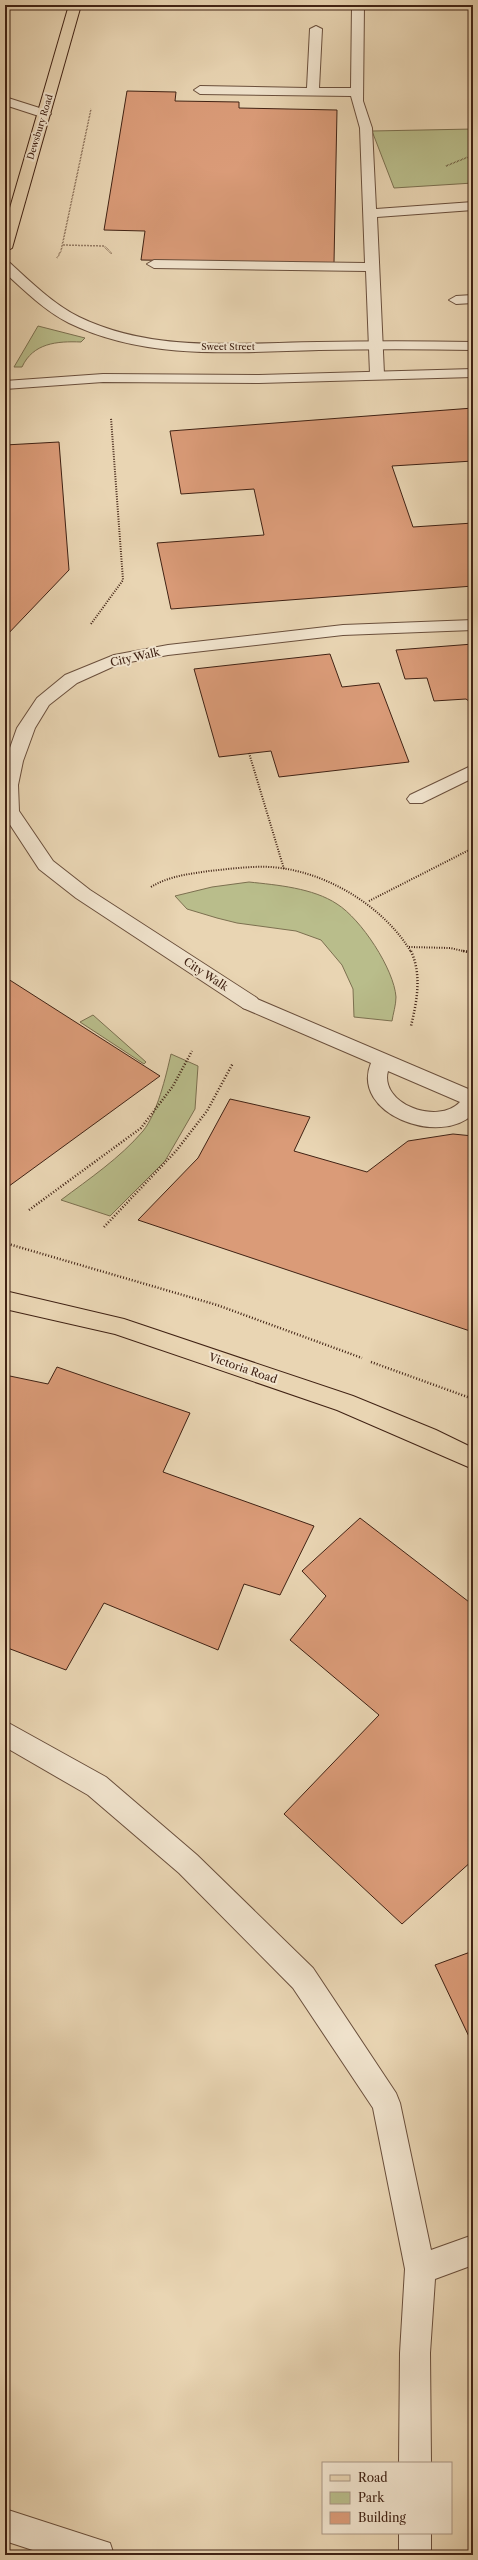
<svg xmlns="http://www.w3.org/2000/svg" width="478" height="2560" font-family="'Libre Caslon Text',serif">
<rect width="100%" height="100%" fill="#e9d5b3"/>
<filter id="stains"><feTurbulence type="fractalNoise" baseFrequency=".005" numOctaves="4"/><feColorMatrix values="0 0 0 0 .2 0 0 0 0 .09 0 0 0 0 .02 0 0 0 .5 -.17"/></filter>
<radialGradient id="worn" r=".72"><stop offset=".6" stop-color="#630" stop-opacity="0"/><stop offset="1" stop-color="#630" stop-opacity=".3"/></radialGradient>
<g fill="#b9bd8b" stroke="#7c7050">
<polygon points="473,129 473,183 394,188 372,131"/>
<path d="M38,326L85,338L81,342C57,341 33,343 22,367H14Z"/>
<path d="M249,882C277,885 313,888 337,904C361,919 394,969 396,997C396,1005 393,1014 392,1021L354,1017L353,989L342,965L321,940L296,931L237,923L217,918L187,909L175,896L212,887Z"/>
<polygon points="93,1015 146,1062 144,1064 80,1022"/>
<path d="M171,1054L198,1066L195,1109L165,1161L110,1216L61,1200C89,1179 120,1158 143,1131C157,1114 166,1076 171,1054Z"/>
</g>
<g fill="#da9b78" stroke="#402214">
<polygon points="127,91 176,92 175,101 239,102 239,108 337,110 334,263 141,260 145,231 104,230"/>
<polygon points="473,408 473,461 392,466 413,527 473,523 473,586 171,609 157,543 264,535 254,489 181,494 170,431"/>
<polygon points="59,442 69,570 5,637 5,445"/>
<polygon points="473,644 473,704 466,699 434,701 427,678 405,679 396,650"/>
<polygon points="330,654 342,687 379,683 409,762 279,777 271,751 219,757 194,669"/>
<polygon points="5,977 160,1076 5,1189"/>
<polygon points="230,1099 310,1117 294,1151 367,1172 408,1141 453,1134 473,1136 473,1332 138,1220 198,1158"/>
<polygon points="57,1367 190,1413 163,1472 314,1526 280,1595 244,1584 218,1650 104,1603 66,1670 5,1647 5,1375 48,1384"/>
<polygon points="360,1518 473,1605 473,1860 402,1924 284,1814 379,1715 290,1640 326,1596 302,1571"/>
<polygon points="473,1951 473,2045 435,1965"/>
</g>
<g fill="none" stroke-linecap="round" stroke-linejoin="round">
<defs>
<g id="service">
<polygon points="352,5 364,5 363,101 372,128 376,209 473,202 473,210 377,217 384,374 377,378 370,374 366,271 154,268 147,264 154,260 365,263 360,128 351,96 200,94 194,90 200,86 307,88 310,29 316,26 322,29 319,88 351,88"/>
<polygon points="5,97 49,111 51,114 45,118 5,105"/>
<polygon points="473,295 473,303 456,304 449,300 456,296"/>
<polygon points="473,765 473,778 422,803 410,803 407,799 410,795"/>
<path d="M250,996L473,1091V1114C440,1147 350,1114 371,1063L243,1008L240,1003L243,998ZM388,1071L460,1102C437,1126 379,1103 388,1071Z"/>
<polygon points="5,1721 106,1777 197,1855 313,1968 396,2093 400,2103 431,2250 473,2235 473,2265 435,2279 430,2353 431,2463 399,2463 400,2353 405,2269 373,2108 293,1988 179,1873 88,1795 5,1747"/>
<polygon points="5,2509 110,2543 114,2555 48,2555 5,2541"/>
<rect x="399" y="2533" width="32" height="22"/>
</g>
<polygon id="minor" points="473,620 473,630 343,635 168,655 119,664 77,683 49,705 35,728 23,761 18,785 19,811 53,861 90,890 257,998 260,1003 257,1008 250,1010 243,1008 76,898 39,869 5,817 5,762 17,728 37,698 65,675 114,655 168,645 343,625"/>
<g id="tertiary">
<path d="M5,262L10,263C31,282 53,304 79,317C153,353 239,343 318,342C370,341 421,341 473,342V350C422,349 370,349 319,350C236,352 147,361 69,323C45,311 25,291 5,273Z"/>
<polygon points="473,369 473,377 259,383 103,382 5,389 5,381 103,374 259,375"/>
</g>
<g id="primary">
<polygon points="69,5 81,5 12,248 5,252 5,225"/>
<polygon points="5,1291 124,1319 353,1396 436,1430 473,1448 473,1469 337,1410 115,1334 5,1309"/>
</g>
</defs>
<use href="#service" stroke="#6a4f3c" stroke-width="2"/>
<use href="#minor" stroke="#6a4f3c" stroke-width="2"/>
<use href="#tertiary" stroke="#6a4f3c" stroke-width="2"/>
<use href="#primary" stroke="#402214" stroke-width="2"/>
<g stroke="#402214" stroke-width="1.5" stroke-dasharray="0.5 1" stroke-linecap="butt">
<polyline points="446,166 473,155"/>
<polyline points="63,245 104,246 112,254"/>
<polyline points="57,258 61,251 91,109"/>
</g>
<g stroke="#402214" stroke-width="2" stroke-dasharray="1 1.5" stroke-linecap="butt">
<polyline points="91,624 123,580 111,418"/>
<polyline points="249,753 284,869"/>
<path d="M151,887C169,876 189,874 209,871C229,869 250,866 270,867C324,870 384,906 411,952"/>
<polyline points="369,901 473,848"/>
<polyline points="409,947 450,948 468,952"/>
</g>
<g stroke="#402214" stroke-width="2.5" stroke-dasharray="1 2" stroke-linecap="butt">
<path d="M411,951C422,975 417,1001 411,1026"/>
<polyline points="463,951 473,953"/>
<polyline points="29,1210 141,1128 173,1086 192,1051"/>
<polyline points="104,1227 176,1151 207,1111 233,1063"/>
<polyline points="5,1243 217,1305 362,1358"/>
<polyline points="371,1362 473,1399"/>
</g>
<use href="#service" fill="#f1e4ce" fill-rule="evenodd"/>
<use href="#minor" fill="#f1e4ce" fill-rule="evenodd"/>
<use href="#tertiary" fill="#f1e4ce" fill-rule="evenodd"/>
<use href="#primary" fill="#e9d5b3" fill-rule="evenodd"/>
</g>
<g text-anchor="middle" stroke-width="4" stroke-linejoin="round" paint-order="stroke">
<g font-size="9" fill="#402214" stroke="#f1e4ce">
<text transform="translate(40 127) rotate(-73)" y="3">Dewsbury Road</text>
<text x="228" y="350">Sweet Street</text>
</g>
<g font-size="11" fill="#402214" stroke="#f1e4ce">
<text transform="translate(135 657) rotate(-13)" y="4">City Walk</text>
<text transform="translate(206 974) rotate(33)" y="4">City Walk</text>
<text transform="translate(243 1368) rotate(19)" y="4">Victoria Road</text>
</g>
</g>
<rect width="478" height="2560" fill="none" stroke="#e9d5b3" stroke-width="20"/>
<rect x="6" y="6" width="466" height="2548" fill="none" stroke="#402214" stroke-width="2"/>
<rect x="10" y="10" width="458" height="2540" fill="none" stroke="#402214"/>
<rect x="322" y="2462" width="130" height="72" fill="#f1e4ce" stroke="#aa9684"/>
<rect x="330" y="2475" width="20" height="6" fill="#e9d5b3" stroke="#aa9684"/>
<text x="358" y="2482" font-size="12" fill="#402214">Road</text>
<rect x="330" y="2492" width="20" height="12" fill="#b9bd8b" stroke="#aa9684"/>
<text x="358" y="2502" font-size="12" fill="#402214">Park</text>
<rect x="330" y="2512" width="20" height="12" fill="#da9b78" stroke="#aa9684"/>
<text x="358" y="2522" font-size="12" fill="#402214">Building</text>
<rect width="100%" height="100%" filter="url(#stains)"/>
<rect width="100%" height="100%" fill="url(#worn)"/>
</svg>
